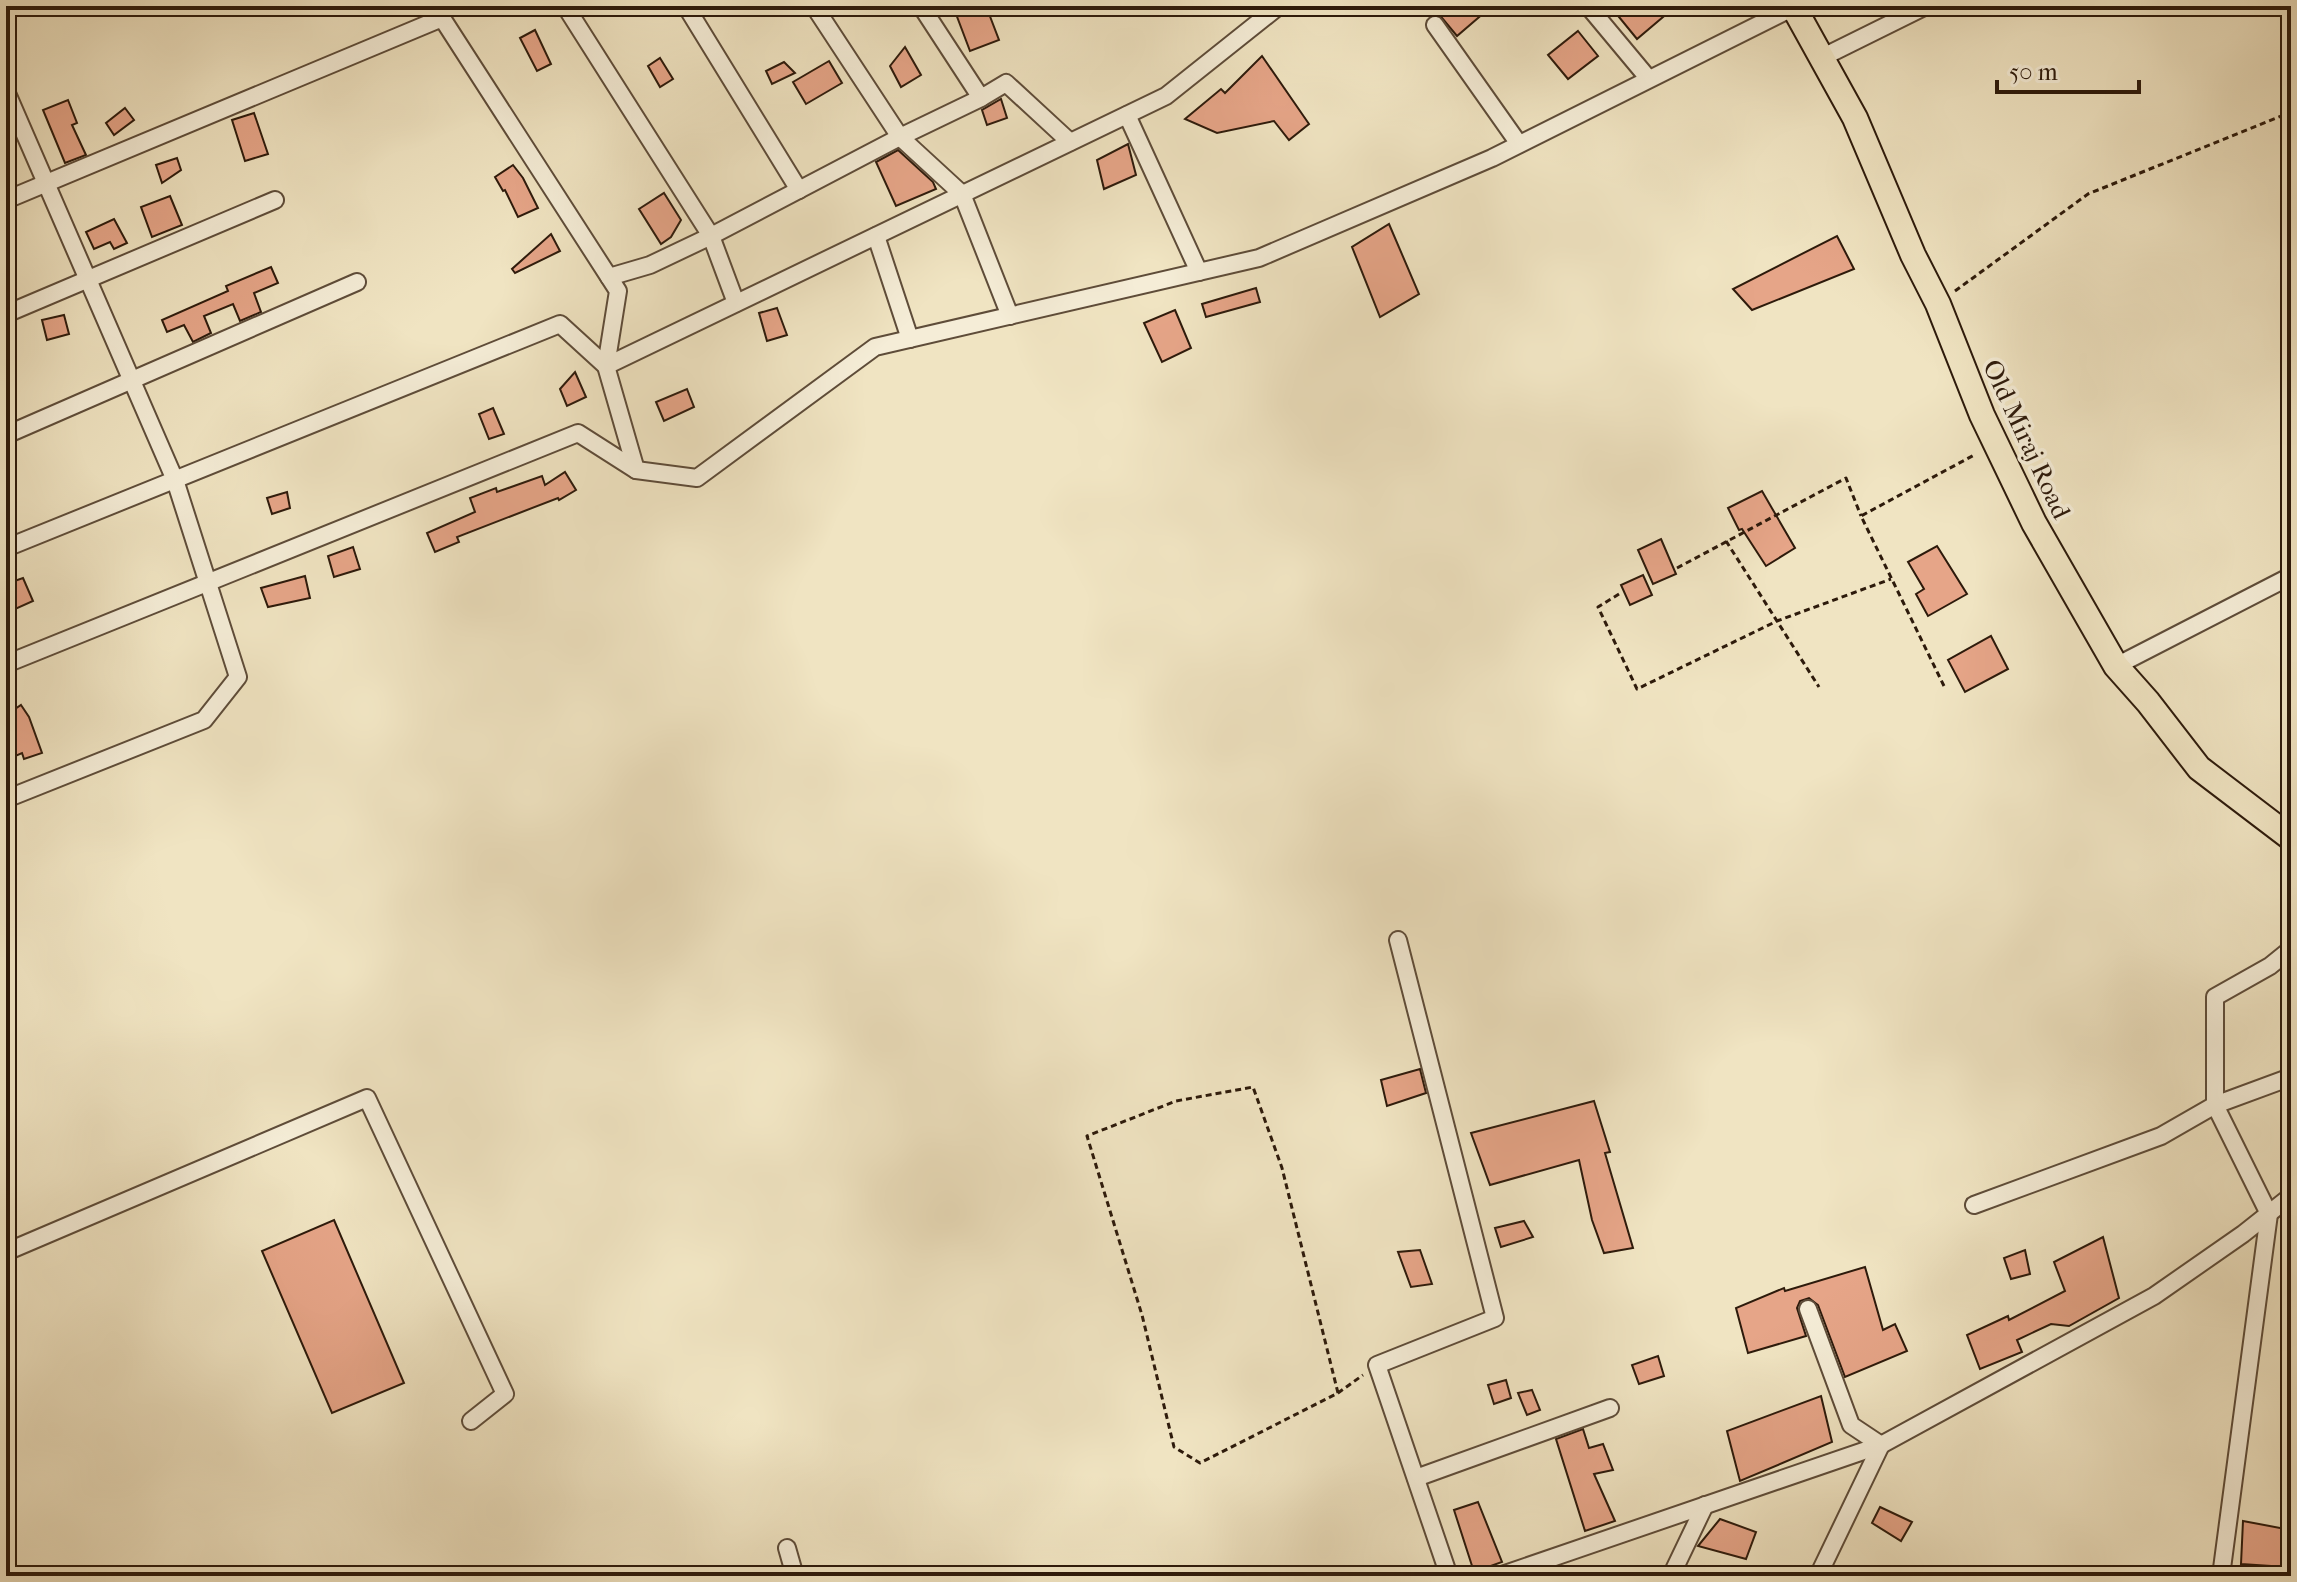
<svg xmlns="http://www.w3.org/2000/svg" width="2297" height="1582" font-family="'IM FELL French Canon',serif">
<rect width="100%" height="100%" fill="#f0e4c2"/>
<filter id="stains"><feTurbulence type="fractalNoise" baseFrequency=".0025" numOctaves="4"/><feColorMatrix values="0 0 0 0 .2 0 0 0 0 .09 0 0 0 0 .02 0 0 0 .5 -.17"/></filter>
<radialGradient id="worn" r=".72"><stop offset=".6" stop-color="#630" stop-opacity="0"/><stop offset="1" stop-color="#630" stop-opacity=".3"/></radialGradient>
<g fill="#e6a588" stroke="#2d1a0b" stroke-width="2">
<polygon points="953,6 986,6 999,40 970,51"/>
<polygon points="1432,6 1492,6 1457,36"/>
<polygon points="1610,6 1676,6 1637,39"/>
<polygon points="535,30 551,64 537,71 520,38"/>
<polygon points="1578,31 1598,56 1568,79 1548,55"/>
<polygon points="905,47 921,75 901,87 890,66"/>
<polygon points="1262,56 1309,124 1289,140 1274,121 1217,133 1185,119 1221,89 1225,93"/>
<polygon points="660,58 673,79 660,87 648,66"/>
<polygon points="829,61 842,83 806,104 793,82"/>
<polygon points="784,62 795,73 772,84 766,71"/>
<polygon points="1001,99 1007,118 987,125 982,110"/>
<polygon points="68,100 77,123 72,125 86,155 65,163 43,110"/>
<polygon points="125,108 134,120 114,135 106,123"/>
<polygon points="254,113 268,154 245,161 232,120"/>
<polygon points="1128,144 1136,175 1104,189 1097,160"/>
<polygon points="898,150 933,182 936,189 896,206 876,162"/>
<polygon points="177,158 181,170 162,183 156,165"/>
<polygon points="513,165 523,178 538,208 518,217 505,190 503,191 495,177"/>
<polygon points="664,193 681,220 671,237 661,244 639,209"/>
<polygon points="170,196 182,225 152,237 141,207"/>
<polygon points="114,219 127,243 114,249 110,242 94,249 86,232"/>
<polygon points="1389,224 1419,294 1380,317 1352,247"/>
<polygon points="551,234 560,251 515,273 512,269"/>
<polygon points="1837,236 1854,269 1752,310 1733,289"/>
<polygon points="271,267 278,283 254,293 261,312 240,321 233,304 204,316 211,333 193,342 184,325 167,332 162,320 228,291 226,286"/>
<polygon points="1256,288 1260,302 1206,317 1202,304"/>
<polygon points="777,308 787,335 767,341 759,313"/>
<polygon points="1175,310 1191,348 1162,362 1144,323"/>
<polygon points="64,315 69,334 47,340 42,320"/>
<polygon points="575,372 586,397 567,406 560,389"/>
<polygon points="687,389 694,407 664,421 656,402"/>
<polygon points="493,408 504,434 489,439 479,414"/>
<polygon points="565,472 576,490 559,500 558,498 457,537 459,542 435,552 427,533 475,512 470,498 496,488 497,492 542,476 545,485"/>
<polygon points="1762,491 1795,548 1766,566 1742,529 1739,530 1728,508"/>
<polygon points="287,492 290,508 272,514 267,498"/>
<polygon points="1661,539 1676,574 1653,584 1638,550"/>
<polygon points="1937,546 1967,594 1928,616 1916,594 1924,589 1908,562"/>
<polygon points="353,547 360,569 334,577 328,556"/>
<polygon points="1643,575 1652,595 1630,605 1621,585"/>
<polygon points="305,576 310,598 268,607 261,588"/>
<polygon points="23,578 33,601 13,610 6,593 6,584"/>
<polygon points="1991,636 2008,669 1965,692 1948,660"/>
<polygon points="21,705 29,717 42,753 24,759 22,753 6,760 6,715"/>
<polygon points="1420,1069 1426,1093 1387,1106 1381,1080"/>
<polygon points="1594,1101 1610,1152 1605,1153 1633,1248 1604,1253 1592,1220 1579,1160 1490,1185 1471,1133"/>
<polygon points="334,1220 404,1383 332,1413 262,1251"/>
<polygon points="1524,1221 1533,1237 1501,1247 1495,1228"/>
<polygon points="2103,1237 2119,1298 2069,1326 2051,1324 2017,1340 2022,1352 1980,1369 1967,1335 2008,1316 2009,1320 2065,1291 2054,1262"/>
<polygon points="1420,1250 1432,1284 1411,1287 1398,1252"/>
<polygon points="2025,1250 2030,1274 2011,1279 2004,1258"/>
<polygon points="1865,1267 1883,1330 1895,1324 1907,1351 1845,1377 1818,1305 1809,1298 1800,1301 1797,1308 1806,1336 1748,1353 1736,1308 1784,1288 1785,1291"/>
<polygon points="1658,1356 1664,1376 1639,1384 1632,1365"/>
<polygon points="1506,1380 1511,1398 1494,1404 1488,1385"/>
<polygon points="1532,1390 1540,1410 1527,1415 1518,1393"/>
<polygon points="1821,1396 1832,1442 1740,1481 1727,1431"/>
<polygon points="1583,1429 1589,1448 1603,1444 1613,1470 1594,1474 1615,1521 1585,1531 1556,1439"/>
<polygon points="1478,1502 1502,1562 1474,1572 1454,1510"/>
<polygon points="1880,1507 1912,1522 1901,1541 1872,1523"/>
<polygon points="1720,1519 1756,1532 1746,1559 1698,1546"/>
<polygon points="2243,1521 2291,1530 2291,1572 2269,1570 2270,1566 2241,1564"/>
</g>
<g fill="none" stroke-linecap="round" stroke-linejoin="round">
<defs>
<g id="street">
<polyline points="565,6 711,236 900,137 981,98"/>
<polyline points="686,6 799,190"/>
<polyline points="814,6 900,137 962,194 1010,316"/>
<polyline points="921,6 981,98 1006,83 1070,142"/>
<polyline points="1588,6 1648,78"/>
<polyline points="1435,25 1519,144"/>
<polyline points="1821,58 1926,6"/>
<polyline points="6,91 175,480 238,677 204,720 6,799"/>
<polyline points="1127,115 1199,272"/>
<polyline points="6,200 442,18 618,291 606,366 636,470"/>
<polyline points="876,236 910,339"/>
<polyline points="609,277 650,265 711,236 736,303"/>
<polyline points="6,314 275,200"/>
<polyline points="6,435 357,282"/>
<polyline points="6,548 560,324 606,366 1166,96 1279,6"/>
<polyline points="6,664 578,433 636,470 697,478 875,347 1259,258 1492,158 1794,7"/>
<polyline points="2116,666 2291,576"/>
<polyline points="1398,940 1495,1318 1377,1365 1449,1576"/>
<polyline points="2291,949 2270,966 2215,997 2215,1105 2291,1077"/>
<polyline points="1974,1205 2161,1136 2215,1105 2269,1214 2221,1576"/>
<polyline points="6,1252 367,1098 505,1394 471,1421"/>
<polyline points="1808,1309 1851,1425 1881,1445"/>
<polyline points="1416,1478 1610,1408"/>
<polyline points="787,1548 795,1576"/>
<polyline points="1499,1576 1881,1445 2154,1296 2243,1234 2291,1196"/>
<polyline points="1671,1576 1705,1505"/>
<polyline points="1818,1576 1881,1445"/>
</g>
<polyline id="primary" points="1793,6 1855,118 1913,255 1938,304 1982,415 2034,523 2116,666 2148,702 2199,768 2291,838"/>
</defs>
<use href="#street" stroke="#5e4c39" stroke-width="20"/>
<use href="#primary" stroke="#2d1a0b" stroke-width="28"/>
<g stroke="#2d1a0b" stroke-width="3" stroke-dasharray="6 4" stroke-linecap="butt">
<polyline points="1955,291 2088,194 2291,112"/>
<polyline points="1726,541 1819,687"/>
<polyline points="1677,568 1846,478 1861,516"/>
<polyline points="1619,594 1598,607 1637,689 1777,621 1891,579"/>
<polyline points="1944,686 1861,516 1976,454"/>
<polyline points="1338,1393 1282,1168 1253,1087 1176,1101 1087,1136 1142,1315 1174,1447 1200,1463 1338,1393 1363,1375"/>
</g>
<use href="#street" stroke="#f5edd7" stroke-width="16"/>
<use href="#primary" stroke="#f0e4c2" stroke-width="24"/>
</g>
<g text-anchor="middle" stroke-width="7" stroke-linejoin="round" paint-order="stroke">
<g font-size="26" fill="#2d1a0b" stroke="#f5edd7">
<text transform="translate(2027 439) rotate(65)" y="9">Old Miraj Road</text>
</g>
</g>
<rect width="2297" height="1582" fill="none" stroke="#f0e4c2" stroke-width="32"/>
<rect x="8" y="8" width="2281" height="1566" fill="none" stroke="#2d1a0b" stroke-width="4"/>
<rect x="16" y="16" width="2265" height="1550" fill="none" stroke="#2d1a0b" stroke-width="2"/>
<path d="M1997 80v12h142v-12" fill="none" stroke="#2d1a0b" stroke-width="4"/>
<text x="2009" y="80" font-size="24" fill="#2d1a0b" stroke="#f5edd7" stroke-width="6" paint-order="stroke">50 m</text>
<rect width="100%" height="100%" filter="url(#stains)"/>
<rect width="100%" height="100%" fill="url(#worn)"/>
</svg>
